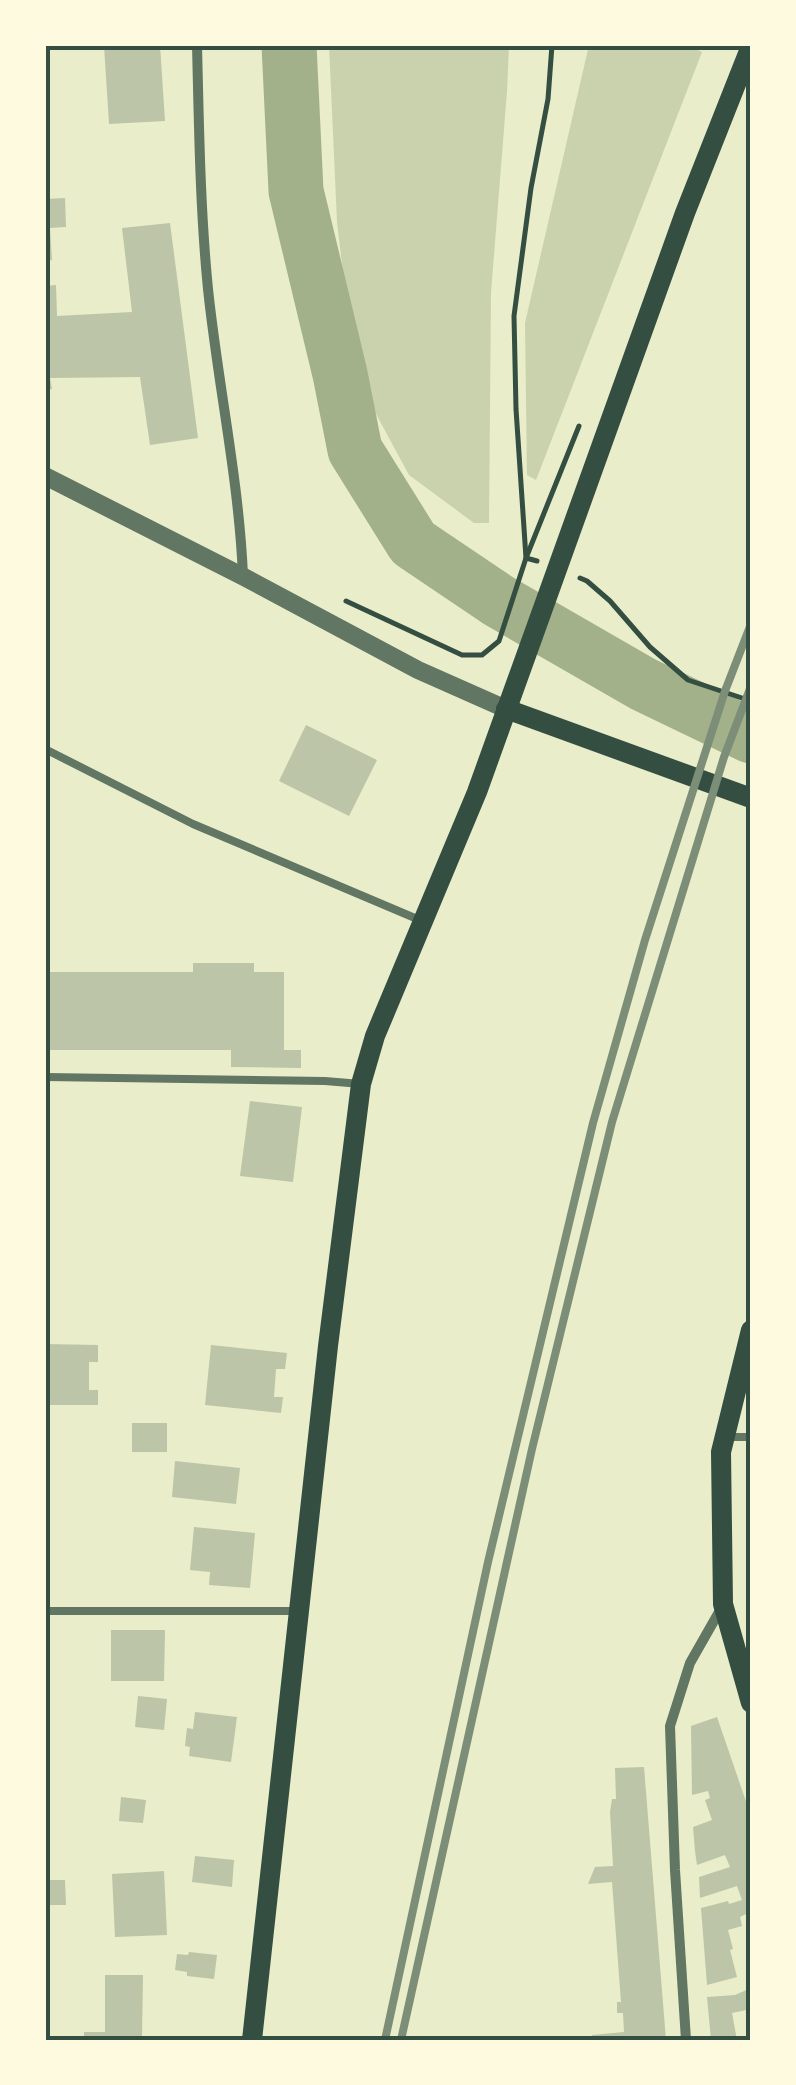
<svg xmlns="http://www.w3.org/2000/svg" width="796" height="2085" font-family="'Libre Baskerville',serif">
<rect width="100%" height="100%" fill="#e9edc9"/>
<g fill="#cad2ad">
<polygon points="329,45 509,45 507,91 491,293 489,523 474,523 409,475 355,375 337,222"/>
<polygon points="589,45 688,45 702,52 536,480 527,475 525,323"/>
</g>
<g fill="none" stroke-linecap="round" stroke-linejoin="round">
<polyline stroke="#a3b18a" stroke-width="55" points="289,45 296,191 340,374 355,450 413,543 499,601 643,684 751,736"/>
</g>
<g fill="#bcc5a7">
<polygon points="104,45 160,45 165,121 109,124"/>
<polygon points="65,198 66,227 50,228 52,260 45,261 45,199"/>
<polygon points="170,223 198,438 150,445 140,377 50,378 52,389 45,390 45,286 56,285 57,316 132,312 122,228"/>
<polygon points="306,725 377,760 349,816 279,781"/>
<polygon points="193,963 254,963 254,972 284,972 284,1050 301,1050 301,1068 231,1067 231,1050 45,1050 45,972 193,972"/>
<polygon points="250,1101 302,1107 293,1182 240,1176"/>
<polygon points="45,1344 98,1345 98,1362 89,1362 89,1390 98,1390 98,1405 45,1405"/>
<polygon points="211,1345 287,1353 285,1369 276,1369 274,1397 283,1397 281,1413 205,1405"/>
<rect x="132" y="1423" width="35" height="29"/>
<polygon points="175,1461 240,1468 236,1504 172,1497"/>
<polygon points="194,1527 255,1533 250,1588 209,1585 210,1572 190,1570"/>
<polygon points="111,1630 165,1630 164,1681 111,1681"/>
<polygon points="138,1696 167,1699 164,1730 135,1727"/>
<polygon points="195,1712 237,1717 231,1762 189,1756 190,1747 185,1746 187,1728 193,1729"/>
<polygon points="717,1717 751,1816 751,1924 746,1914 740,1917 742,1926 728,1930 733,1949 730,1950 737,1977 707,1985 701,1908 728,1901 729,1904 742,1900 737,1886 700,1898 699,1877 730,1867 725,1855 697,1865 695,1851 693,1827 712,1820 705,1800 710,1798 708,1791 692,1795 691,1726"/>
<polygon points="644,1767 666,2040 593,2040 592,2035 624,2032 623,2013 617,2013 617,2002 621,2002 612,1882 588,1884 595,1867 613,1866 610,1812 612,1799 616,1799 615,1768"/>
<polygon points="121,1797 146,1800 143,1823 119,1821"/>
<polygon points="195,1856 234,1860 232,1887 192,1882"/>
<polygon points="164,1871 167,1935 115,1937 112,1874"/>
<polygon points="45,1880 65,1880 66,1905 49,1905 49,1899 45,1899"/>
<polygon points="189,1952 217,1955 214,1979 187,1976 187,1972 175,1970 177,1954 188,1955"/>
<polygon points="105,1975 143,1975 142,2038 84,2040 84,2032 105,2032"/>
<polygon points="751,1988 751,2009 732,2013 737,2040 711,2040 707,1997 735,1995"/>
</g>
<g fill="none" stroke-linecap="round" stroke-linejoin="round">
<g stroke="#344e41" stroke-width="5">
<polyline points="537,561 526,558 516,409 514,316 531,188 548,99 552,45"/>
<polyline points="580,578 587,581 610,601 650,647 688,680 751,701"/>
<polyline points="346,601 462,655 482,655 499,641 526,558 579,426"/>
</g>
<g stroke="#617663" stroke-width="8">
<polyline points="45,749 193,824 422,921"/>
<polyline points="45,1077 325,1081 361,1084"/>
<polyline points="726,1437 751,1437"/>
<polyline points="45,1611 295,1611"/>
</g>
<g stroke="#617663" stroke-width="10">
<path d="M197,45C199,126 200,208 208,289C218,385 239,480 243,576"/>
<polyline points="686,2040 675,1870 670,1726 690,1663 723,1605"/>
</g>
<polyline stroke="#617663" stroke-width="18" points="45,476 244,577 418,670 506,709"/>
<g stroke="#344e41" stroke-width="20">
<polyline points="506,709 751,798"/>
<polyline points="751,1330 721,1452 723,1604 751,1703"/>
<polyline points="252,2040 328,1346 361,1084 375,1036 477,792 685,213 751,46"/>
</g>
<g stroke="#7c8e77" stroke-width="8">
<polyline points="385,2040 488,1562 593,1123 645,940 725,691 751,624"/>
<polyline points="401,2040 532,1449 612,1122 724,757 751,686"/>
</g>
</g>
<rect width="796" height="2085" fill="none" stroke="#fefae0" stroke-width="95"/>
<rect x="48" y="48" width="700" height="1990" fill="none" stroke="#344e41" stroke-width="4"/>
</svg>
